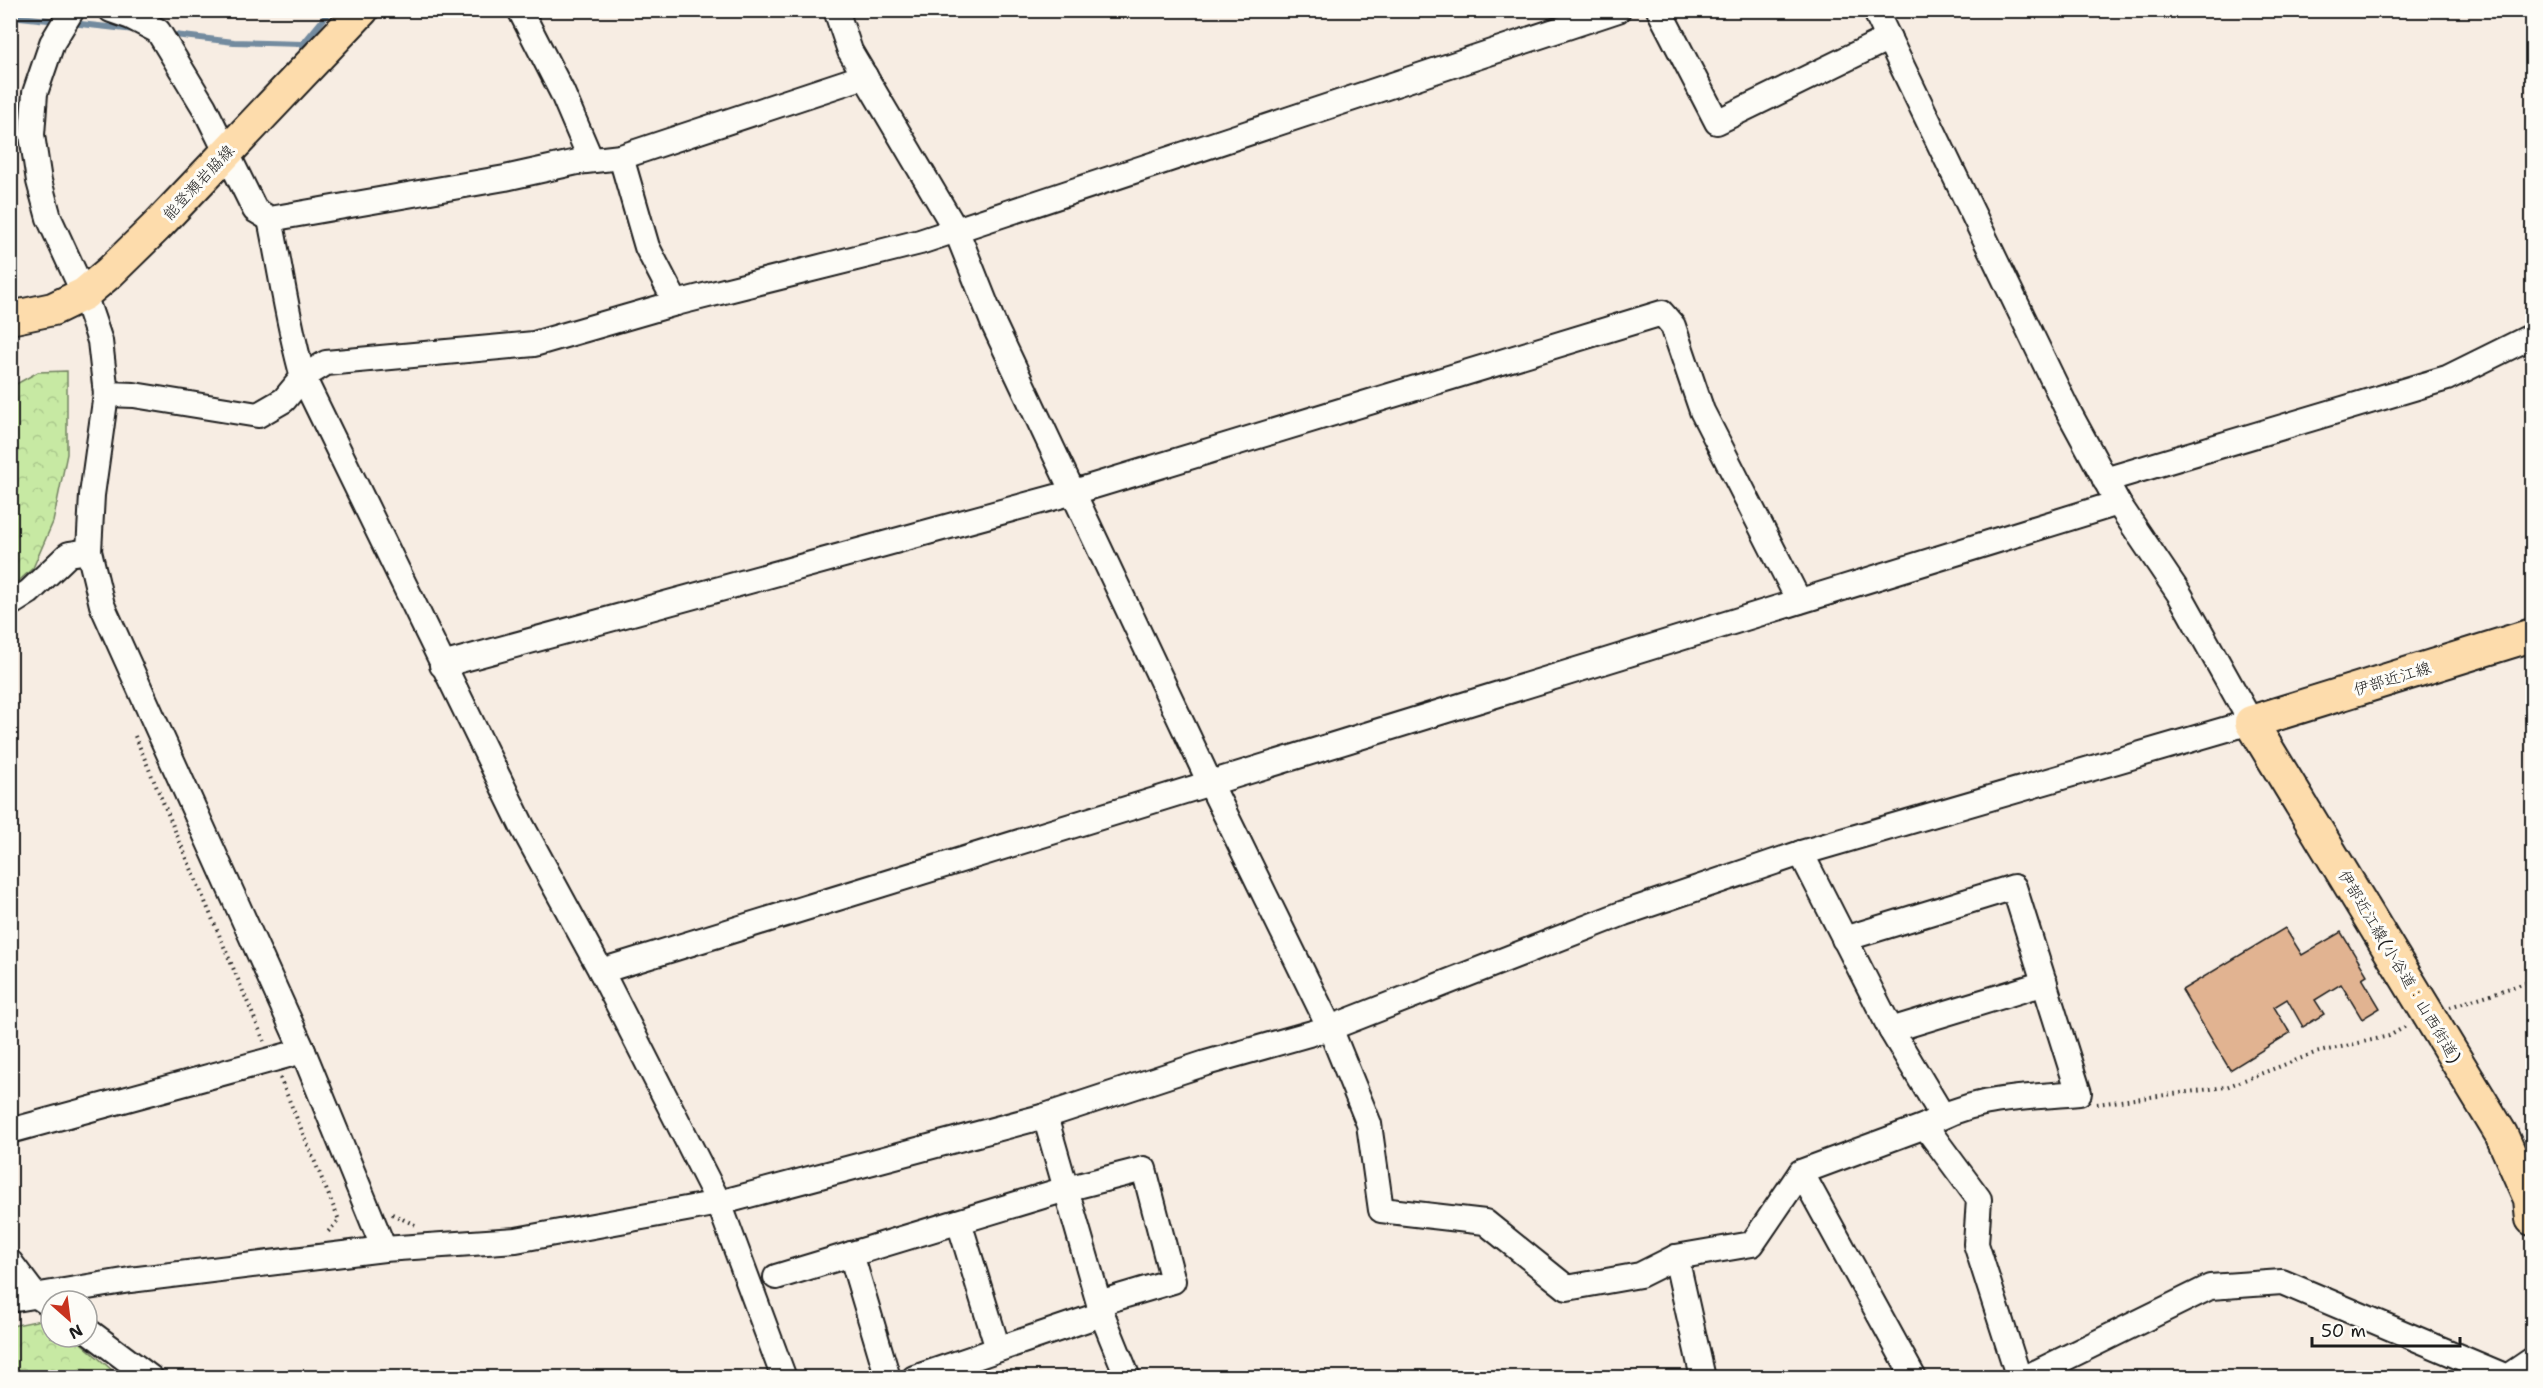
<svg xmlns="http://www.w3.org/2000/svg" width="2543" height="1388" font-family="'Shantell Sans','Klee One',sans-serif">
<defs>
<pattern id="forest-crowns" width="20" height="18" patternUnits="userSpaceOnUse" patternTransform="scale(1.5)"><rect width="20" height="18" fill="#c7e9a3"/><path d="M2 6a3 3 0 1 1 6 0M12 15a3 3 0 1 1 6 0" fill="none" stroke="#aac78c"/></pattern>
</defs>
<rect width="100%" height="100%" fill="#f7ede3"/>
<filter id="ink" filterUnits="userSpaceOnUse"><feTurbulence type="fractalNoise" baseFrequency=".0167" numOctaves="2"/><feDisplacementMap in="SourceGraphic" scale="12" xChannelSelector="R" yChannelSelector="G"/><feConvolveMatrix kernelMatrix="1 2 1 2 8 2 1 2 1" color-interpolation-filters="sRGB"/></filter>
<g filter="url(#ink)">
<g fill="url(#forest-crowns)" stroke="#728260" stroke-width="1.5">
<polygon points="67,371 67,454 53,522 33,568 11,588 11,387 38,372"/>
<polygon points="51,1318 51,1337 74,1337 120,1377 21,1377 11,1363 11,1326"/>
</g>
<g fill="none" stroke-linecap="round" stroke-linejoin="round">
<g stroke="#738b9f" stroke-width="6">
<polyline points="10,16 58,21"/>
<polyline points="71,23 135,30"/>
<polyline points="166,34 234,42 303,44 331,10"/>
</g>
</g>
<polygon fill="#e1b391" stroke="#1c1c1c" stroke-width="1.5" points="2285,928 2302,955 2341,932 2367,975 2362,978 2380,1008 2362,1019 2341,984 2315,1000 2324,1014 2303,1027 2287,999 2274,1007 2290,1033 2230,1070 2182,990"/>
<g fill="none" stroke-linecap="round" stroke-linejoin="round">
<defs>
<g id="minor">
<polyline points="72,10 52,43 35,93 32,135 39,181 49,218 84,294 100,341 106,394 92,495 89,551 102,605 303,1051 384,1249"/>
<polyline points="111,10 131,17 158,31 204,107 255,210 270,219 505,178 577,162 621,157 647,247 676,303"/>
<polyline points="520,10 562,92 591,160"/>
<path d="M836,10L850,51L957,232L994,325L1210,783L1330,1028L1369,1124L1381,1210L1485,1222L1567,1288L1640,1275L1676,1257L1752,1244L1801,1172L1925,1126C1972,1096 2026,1098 2079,1093L2014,887L1844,939"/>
<polyline points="1659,10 1717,122 1889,38"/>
<polyline points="621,157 865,76"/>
<path d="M270,219C281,271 288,325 303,377L522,826L601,971"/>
<polyline points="106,394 134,395 258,415 284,400 303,377 326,363 534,344 676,303 920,242 1618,10"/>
<polyline points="2105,480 2447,378 2532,336"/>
<polyline points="10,604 29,592 69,554 89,551"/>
<polyline points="442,665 1074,492 1662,313 1673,326 1702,411 1799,601"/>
<polyline points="1801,853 1891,1030 1942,1115"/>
<polyline points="1891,1030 2045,983"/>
<polyline points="1045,1116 1102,1314 1128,1378"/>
<polyline points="1925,1126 1979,1199 1976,1244 2019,1378"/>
<polyline points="10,1131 303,1051"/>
<polyline points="1801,1172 1914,1378"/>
<polyline points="959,1222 998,1349"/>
<polyline points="851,1254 888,1378"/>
<polyline points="1676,1257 1703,1378"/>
<polyline points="10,1262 34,1294 46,1302"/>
<polyline points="776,1277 1066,1189 1144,1169 1173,1281 1099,1303"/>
<polyline points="10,1300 130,1280 384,1249 516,1240 719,1203 1045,1116 1206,1063 1330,1028 1624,913 1801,853 2251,722 2180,595 2118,503 2066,407 1875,10"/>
<polyline points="87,1330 151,1378"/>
<polyline points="784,1378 719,1203 601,971 2118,503"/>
<polyline points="914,1378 1102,1314"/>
<polyline points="2025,1378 2210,1287 2282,1282 2507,1377 2532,1360"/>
</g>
<g id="major">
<polyline points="10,318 53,309 84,294 110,272 156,227 362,10"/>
<polyline points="2532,635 2251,722 2501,1134 2530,1199 2532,1219"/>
</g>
</defs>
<use href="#minor" stroke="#1c1c1c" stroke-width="28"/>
<use href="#major" stroke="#1c1c1c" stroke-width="36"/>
<g stroke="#1c1c1c" stroke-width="4" stroke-dasharray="1.5 4.5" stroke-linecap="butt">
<polyline points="135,736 264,1041"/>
<polyline points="2450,1007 2532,981"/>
<polyline points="280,1078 339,1220 326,1234"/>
<polyline points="2097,1104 2226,1087 2315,1053 2389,1036 2408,1025"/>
<polyline points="392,1214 415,1225"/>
</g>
<use href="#minor" stroke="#fdfcf7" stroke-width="24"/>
<use href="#major" stroke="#fddcac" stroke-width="32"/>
</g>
</g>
<g text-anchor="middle" stroke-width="6" stroke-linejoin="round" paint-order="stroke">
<g font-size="16" fill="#1c1c1c" stroke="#fdfcf7">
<text transform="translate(198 182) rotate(-47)" y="6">能登瀬岩脇線</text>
<text transform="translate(2392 678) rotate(-17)" y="6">伊部近江線</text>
<text transform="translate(2400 966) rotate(59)" y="6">伊部近江線(小谷道：山西街道)</text>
</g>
</g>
<rect width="2543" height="1388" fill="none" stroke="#fdfcf7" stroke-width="36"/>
<rect x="18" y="18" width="2507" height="1352" fill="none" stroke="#1c1c1c" stroke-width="2" filter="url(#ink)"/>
<g transform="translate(69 1319) rotate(152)"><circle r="28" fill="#fdfcf7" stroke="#a3a29f" stroke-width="1.5"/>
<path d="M0-4.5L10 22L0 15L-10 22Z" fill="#c8321e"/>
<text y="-9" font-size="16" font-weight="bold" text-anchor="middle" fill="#1c1c1c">N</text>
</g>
<path d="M2312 1337v9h148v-9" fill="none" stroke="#1c1c1c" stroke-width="3"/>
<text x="2321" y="1337" font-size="18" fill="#1c1c1c" stroke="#fdfcf7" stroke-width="4.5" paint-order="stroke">50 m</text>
</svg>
